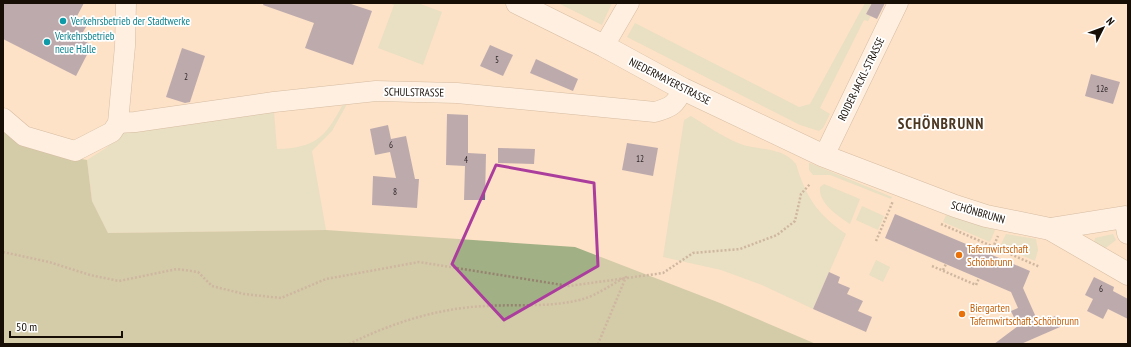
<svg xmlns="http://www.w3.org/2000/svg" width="1131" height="347" font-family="'PT Sans Narrow',sans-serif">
<rect width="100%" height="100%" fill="#fde2c7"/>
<g fill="#d1dbbd">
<polygon points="388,3 418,3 442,12 423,65 378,48 394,5"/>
<polygon points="558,3 612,3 602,25"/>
<polygon points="865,3 872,3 866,14 871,16 868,21 864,20 820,108 830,114 823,128 819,131 800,125 627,37 635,23 799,107 810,104"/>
<path d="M347,104L332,131L312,151L326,230L108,233L92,201L87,160L106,148L123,132L274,111L277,149C314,148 325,138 342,106Z"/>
<path d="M691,116C707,126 722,136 738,143C757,151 782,146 796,164C806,197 817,214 846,234L813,309L762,285L721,270L663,257L684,120Z"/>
<polygon points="809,163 810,163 892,197 891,199 830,175 813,175 809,170"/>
<path d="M824,184L860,199L850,224C838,216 818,203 820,187Z"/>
<polygon points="862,206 884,216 878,230 856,220"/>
<polygon points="946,215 995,230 990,242 943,222"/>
<polygon points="1006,234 1036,239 1038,250 1035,261 1000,246"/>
<polygon points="1113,234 1116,240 1102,251 1094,243 1095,238"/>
<polygon points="876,260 890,267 883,282 869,275"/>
</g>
<polygon fill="#a2b086" points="3,131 45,152 87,160 92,201 108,233 326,230 575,247 720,303 816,344 3,344"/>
<g fill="#70678e">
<polygon points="3,3 84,3 76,18 88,24 79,38 92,45 76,76 3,39"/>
<polygon points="264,3 348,3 372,11 353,65 305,48 314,23 263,5"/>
<polygon points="872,3 885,3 877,19 866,14"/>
<polygon points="490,45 513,55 503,76 480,66"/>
<polygon points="182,48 205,56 190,102 185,103 166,97"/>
<polygon points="536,59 578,79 573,91 530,73"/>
<polygon points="1091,74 1120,82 1113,104 1085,96"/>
<polygon points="447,114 468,115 468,153 486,154 485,200 464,200 465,166 446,165"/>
<polygon points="388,125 391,139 406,136 415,179 419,179 417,208 372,205 373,176 396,178 390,152 375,155 370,129"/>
<polygon points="627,143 658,148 653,176 622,170"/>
<polygon points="498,148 535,149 534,164 498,163"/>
<polygon points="895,214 1030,271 1023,288 1039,324 1055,316 1060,327 1021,344 994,344 1018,326 1011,311 1018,308 1011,292 885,238"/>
<polygon points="829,272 840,277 838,283 850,288 847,294 863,301 858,311 872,317 866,332 813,309"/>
<polygon points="1094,277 1114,287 1113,291 1128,299 1128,319 1108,309 1103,319 1087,311 1093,299 1085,295"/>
</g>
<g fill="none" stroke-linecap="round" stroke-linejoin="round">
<defs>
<g id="minor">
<polyline points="604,46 629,3"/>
<polyline points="3,118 24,136 75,151 112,132 118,123 125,46 126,3"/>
<path d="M118,123L135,122L274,102L376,91L457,93L655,112C672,107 675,105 683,89"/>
<polyline points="824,156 898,3"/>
</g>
<g id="major">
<polyline points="517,3 604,46 683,89 824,156 955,206 986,216 1050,229 1128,274"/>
<polyline points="1050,229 1125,217 1128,233"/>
</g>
</defs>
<use href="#minor" stroke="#a88f75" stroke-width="21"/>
<use href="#major" stroke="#a88f75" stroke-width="23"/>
<g stroke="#95826f" stroke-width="2.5" stroke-dasharray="2 2" stroke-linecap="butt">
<polyline points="941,224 1040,267"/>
<polyline points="876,241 893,201"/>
<polyline points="3,252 49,262 90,275 119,281 177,269 198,272 212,286 244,294 281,298 326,279 419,262 569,286 663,273 693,253 740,249 777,235 795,221 801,194 810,184"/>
<polyline points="991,252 998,236"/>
<polyline points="932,266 976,285 979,278"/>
<polyline points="943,270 946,264"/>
<path d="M349,344C392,323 438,308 486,306C518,304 551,308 583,299C597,295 612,284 626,277L598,344"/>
</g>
<use href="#minor" stroke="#fff" stroke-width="20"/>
<use href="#major" stroke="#fff" stroke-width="22"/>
</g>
<path d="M0 0H1131V347H0ZM496,165L594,183L598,266L504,320L452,264Z" fill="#fde2c7" fill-opacity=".55" fill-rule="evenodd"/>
<path fill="none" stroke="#ab3e9d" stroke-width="3" stroke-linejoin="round" d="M496,165L594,183L598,266L504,320L452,264Z"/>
<g fill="#0f9aa8" stroke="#fff" stroke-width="1.5">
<circle cx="63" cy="21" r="4"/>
<circle cx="47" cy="42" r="4"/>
</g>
<g fill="#e8710a" stroke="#fff" stroke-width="1.5">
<circle cx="959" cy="255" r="4"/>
<circle cx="962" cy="314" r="4"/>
</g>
<g text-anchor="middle" stroke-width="3.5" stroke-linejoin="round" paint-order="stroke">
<g font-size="9" fill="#2d2427">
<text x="497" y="63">5</text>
<text x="186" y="80">2</text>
<text x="1102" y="92">12e</text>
<text x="391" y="148">6</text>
<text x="640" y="162">12</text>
<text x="466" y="163">4</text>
<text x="395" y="195">8</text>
<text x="1101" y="292">6</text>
</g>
<g font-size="11" fill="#0d838f" stroke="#fff" text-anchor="start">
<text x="71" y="25">Verkehrsbetrieb der Stadtwerke</text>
<text x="55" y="40">Verkehrsbetrieb<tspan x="55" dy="13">neue Halle</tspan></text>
</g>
<g font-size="11" fill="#170e05" stroke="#fff">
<text transform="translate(861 79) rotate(-64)" y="4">ROIDER-JACKL-STRASSE</text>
<text transform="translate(670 81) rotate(27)" y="4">NIEDERMAYERSTRASSE</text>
<text transform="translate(414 92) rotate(1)" y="4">SCHULSTRASSE</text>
<text transform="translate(978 212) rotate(16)" y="4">SCHÖNBRUNN</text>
</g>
<g font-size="11" fill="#c56008" stroke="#fff" text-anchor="start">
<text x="967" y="253">Tafernwirtschaft<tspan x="967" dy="13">Schönbrunn</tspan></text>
<text x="970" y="312">Biergarten<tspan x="970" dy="13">Tafernwirtschaft Schönbrunn</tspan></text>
</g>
<g font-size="15" font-weight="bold" letter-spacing="1" fill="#4c3720" stroke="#fff">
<text x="941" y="129">SCHÖNBRUNN</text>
</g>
</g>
<rect width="1131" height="347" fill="none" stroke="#170e05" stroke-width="8"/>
<g transform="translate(1103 28) rotate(48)" stroke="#ffffff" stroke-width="3" paint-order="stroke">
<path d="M0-3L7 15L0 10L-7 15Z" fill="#170e05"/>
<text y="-6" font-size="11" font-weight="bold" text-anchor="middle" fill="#170e05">N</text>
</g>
<path d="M10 331v6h112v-6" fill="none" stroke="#170e05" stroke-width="2"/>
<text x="16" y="331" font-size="12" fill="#170e05" stroke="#ffffff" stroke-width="3" paint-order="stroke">50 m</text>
</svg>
